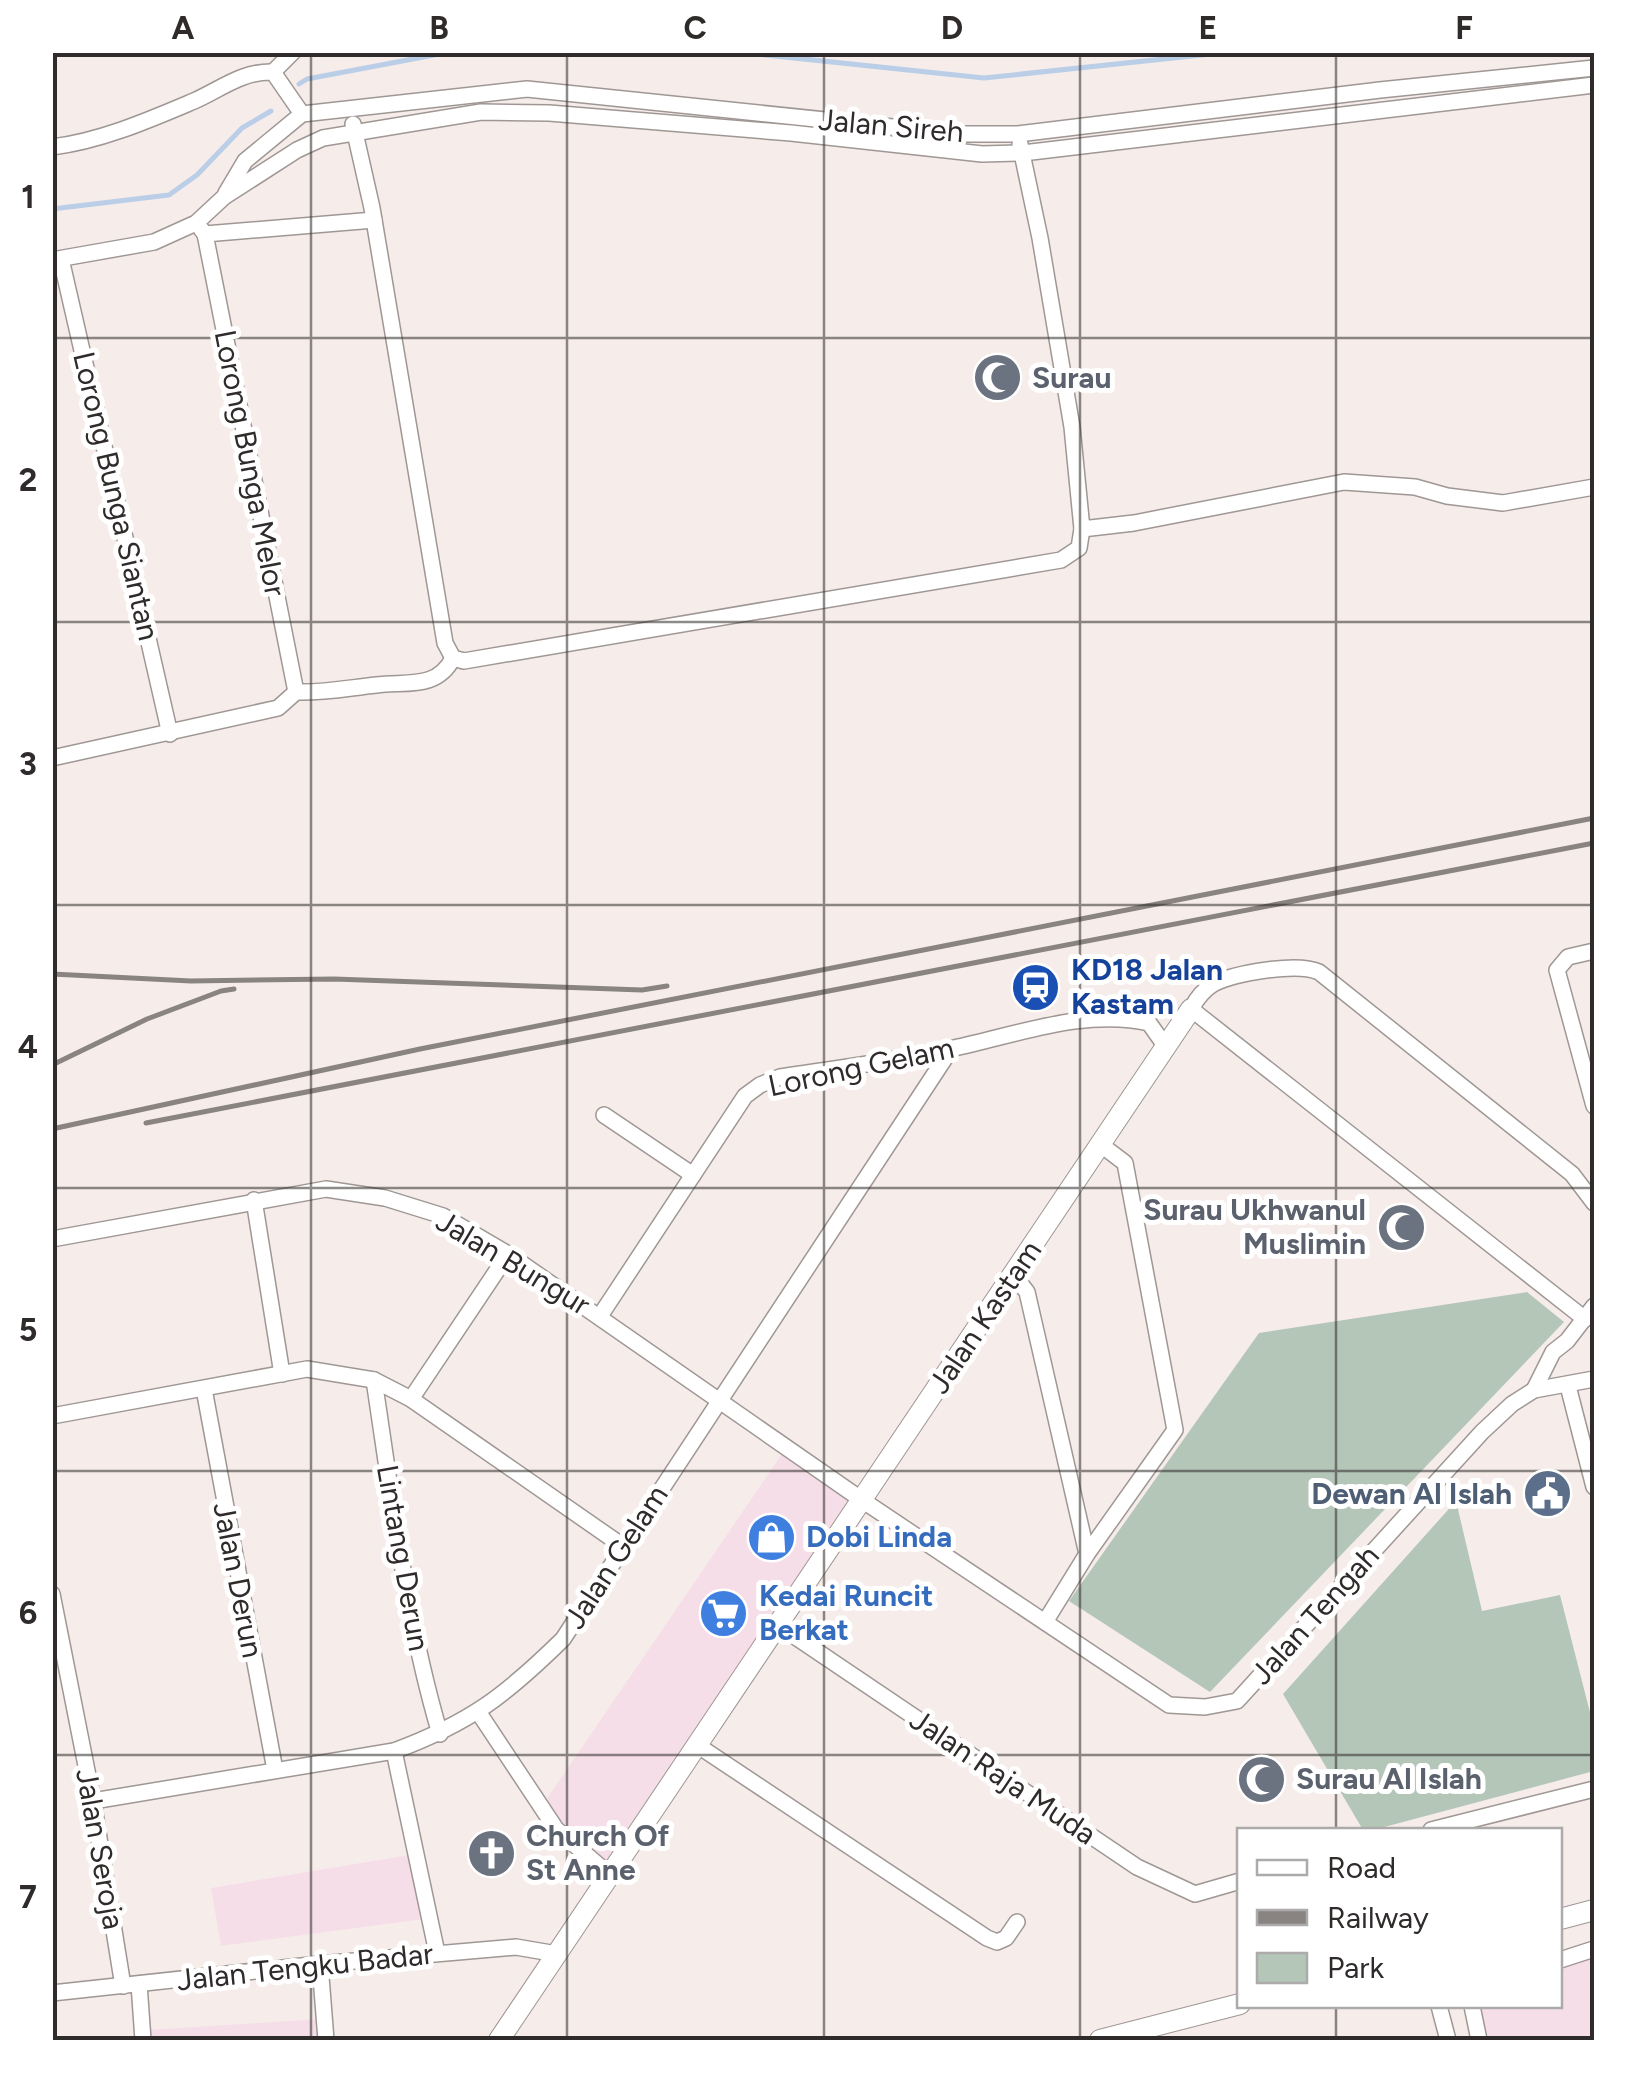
<svg xmlns="http://www.w3.org/2000/svg" width="1647" height="2093" font-family="Figtree,sans-serif">
<rect width="100%" height="100%" fill="#f6edea"/>
<g fill="#f6dee8">
<polygon points="782,1454 848,1501 605,1863 563,1825 546,1800"/>
<polygon points="409,1855 424,1919 221,1946 211,1888"/>
<polygon points="1594,1954 1594,2038 1584,2040 1485,2040 1477,2006 1560,2006 1560,1965"/>
<polygon points="319,2019 321,2040 149,2040 148,2030"/>
</g>
<g fill="#b4c6b8">
<polygon points="1527,1292 1564,1322 1210,1692 1069,1601 1259,1333"/>
<polygon points="1456,1501 1482,1611 1560,1595 1594,1728 1594,1771 1373,1830 1363,1830 1283,1694"/>
</g>
<g fill="none" stroke-linecap="round" stroke-linejoin="round">
<g stroke="#bacee7" stroke-width="5">
<polyline points="737,52 984,78 1230,52"/>
<polyline points="299,84 307,79 450,52"/>
<polyline points="52,209 169,195 197,175 242,128 271,111"/>
</g>
<defs>
<g id="minor">
<polyline points="273,72 293,52"/>
<polyline points="353,124 372,208 445,643 453,658 464,661 1061,560 1079,548 1082,529"/>
<polyline points="1020,144 1040,238 1072,427 1082,529 1134,523 1344,482 1415,487 1447,496 1503,503 1594,487"/>
<path d="M52,147C101,141 149,120 194,101C221,89 242,71 273,72L302,114"/>
<polyline points="226,193 245,161 302,114 527,89 960,134 1018,134 1380,90 1594,68"/>
<polyline points="201,229 205,234 374,220"/>
<polyline points="205,234 296,692"/>
<polyline points="61,259 170,734"/>
<polyline points="52,260 154,242 196,223 224,197 297,150 323,138 481,112 549,113 791,133 982,154 1023,153 1594,85"/>
<path d="M52,758L278,708L296,692C324,693 348,688 376,685C406,681 437,690 453,658"/>
<polyline points="1594,951 1568,957 1557,970 1594,1106"/>
<polyline points="604,1115 693,1175"/>
<polyline points="254,1200 282,1374"/>
<polyline points="52,1239 326,1189 385,1198 443,1216 508,1254 862,1500 1169,1705 1205,1707 1237,1701 1482,1432 1512,1404 1534,1390 1594,1379"/>
<polyline points="1013,1274 1027,1292 1087,1554"/>
<path d="M600,1316L745,1096L760,1085L780,1077C838,1068 897,1061 954,1048C1016,1035 1086,1008 1149,1023L1166,1047"/>
<path d="M1585,1319L1191,1009C1197,998 1203,990 1213,984C1235,973 1297,962 1319,972L1572,1174L1594,1203"/>
<path d="M374,1380C392,1498 406,1619 440,1734"/>
<polyline points="1568,1386 1594,1487"/>
<polyline points="204,1389 275,1770"/>
<polyline points="1534,1390 1553,1352 1567,1341 1594,1306"/>
<polyline points="411,1399 508,1254"/>
<polyline points="52,1416 307,1369 374,1380 411,1399 624,1547"/>
<polyline points="52,1594 93,1801 123,1986"/>
<polyline points="1045,1622 1087,1554 1175,1430 1125,1163 1100,1144"/>
<polyline points="778,1625 1137,1867 1195,1894 1240,1881"/>
<polyline points="479,1713 556,1829 610,1875"/>
<polyline points="697,1745 987,1938 997,1942 1006,1938 1017,1922"/>
<polyline points="394,1751 437,1953"/>
<path d="M93,1801L394,1751C470,1723 506,1695 563,1639L951,1049"/>
<polyline points="1431,1830 1594,1789"/>
<polyline points="1560,1960 1594,1949"/>
<polyline points="320,1964 326,2040"/>
<polyline points="139,1984 143,2040"/>
<polyline points="52,1993 320,1964 516,1947 557,1954"/>
<polyline points="1439,2006 1448,2040"/>
<polyline points="1472,2006 1479,2040"/>
</g>
<g id="tertiary">
<polyline points="1560,1919 1594,1910"/>
<polyline points="499,2040 1191,1009"/>
<polyline points="1100,2040 1240,2004"/>
</g>
</defs>
<use href="#minor" stroke="#9f9794" stroke-width="18"/>
<use href="#tertiary" stroke="#9f9794" stroke-width="22"/>
<use href="#minor" stroke="#fff" stroke-width="15"/>
<use href="#tertiary" stroke="#fff" stroke-width="20"/>
<g stroke="#898381" stroke-width="5">
<polyline points="52,974 191,981 334,979 642,990 667,986"/>
<polyline points="52,1065 147,1019 221,991 234,989"/>
<polyline points="146,1123 1594,843"/>
<polyline points="52,1129 420,1049 1594,818"/>
</g>
</g>
<path fill="none" stroke="#2f2b2a" stroke-width="2.5" stroke-opacity="0.55" d="M311,52V2040M567,52V2040M824,52V2040M1080,52V2040M1336,52V1830M52,338H1594M52,622H1594M52,905H1594M52,1188H1594M52,1471H1594M52,1755H1594M1336,2006V2040"/>
<defs>
<symbol id="mosque-disc" viewBox="-11 -11 22 22"><circle r="9.5" fill="#6b7280" stroke="#fff"/><path d="M3.5-4.9A6 6 0 1 0 3.5 4.9A5 5 0 1 1 3.5-4.9Z" fill="#fff"/></symbol>
<symbol id="station-disc" viewBox="-11 -11 22 22"><circle r="9.5" fill="#1a4fb4" stroke="#fff"/><path d="M-3-6H3Q5-6 5-4V2Q5 4 3 4L4.5 6H3L1.5 4h-3L-3 6H-4.5L-3 4Q-5 4-5 2V-4Q-5-6-3-6ZM-3.5-4v3h7v-3ZM-3.5 1v1.5H-2V1ZM2 1v1.5H3.5V1Z" fill="#fff"/></symbol>
<symbol id="civic-disc" viewBox="-11 -11 22 22"><circle r="9.5" fill="#5c6f8a" stroke="#fff"/><path d="M-.6-6.5H3V-4.5H.6V-3L4-1V1h2V6H-6V1h2V-1L-.6-3ZM-1.2 2.5V6h2.4V2.5Z" fill="#fff"/></symbol>
<symbol id="shop-disc" viewBox="-11 -11 22 22"><circle r="9.5" fill="#3f7fe0" stroke="#fff"/><path d="M-5-2.5h2.3a2.7 3.5 0 0 1 5.4 0H5L5.5 6h-11ZM-1.5-2.5h3a1.5 2.3 0 0 0-3 0Z" fill="#fff"/></symbol>
<symbol id="supermarket-disc" viewBox="-11 -11 22 22"><circle r="9.5" fill="#3f7fe0" stroke="#fff"/><path d="M-6-5.5h2.5l.6 2H6L4.5 2H-2.5L-4.4-4H-6ZM-1.5 3.2a1.3 1.3 0 1 0 .1 0ZM3 3.2a1.3 1.3 0 1 0 .1 0Z" fill="#fff"/></symbol>
<symbol id="church-disc" viewBox="-11 -11 22 22"><circle r="9.5" fill="#6b7280" stroke="#fff"/><path d="M-1.2-6h2.4v3.5h3.3v2.4h-3.3V6h-2.4V-.1h-3.3v-2.4h3.3Z" fill="#fff"/></symbol>
</defs>
<g fill-rule="evenodd">
<use href="#mosque-disc" x="970" y="350" width="55" height="55"/>
<use href="#station-disc" x="1008" y="960" width="55" height="55"/>
<use href="#mosque-disc" x="1374" y="1200" width="55" height="55"/>
<use href="#civic-disc" x="1520" y="1466" width="55" height="55"/>
<use href="#shop-disc" x="744" y="1510" width="55" height="55"/>
<use href="#supermarket-disc" x="696" y="1586" width="55" height="55"/>
<use href="#mosque-disc" x="1234" y="1752" width="55" height="55"/>
<use href="#church-disc" x="464" y="1826" width="55" height="55"/>
</g>
<g text-anchor="middle" stroke-width="10" stroke-linejoin="round" paint-order="stroke">
<g font-size="30" fill="#2f2b2a" stroke="#fff">
<text transform="translate(891 126) rotate(5)" y="10">Jalan Sireh</text>
<text transform="translate(250 463) rotate(79)" y="10">Lorong Bunga Melor</text>
<text transform="translate(116 496) rotate(77)" y="10">Lorong Bunga Siantan</text>
<text transform="translate(861 1067) rotate(-12)" y="10">Lorong Gelam</text>
<text transform="translate(513 1263) rotate(31)" y="10">Jalan Bungur</text>
<text transform="translate(985 1317) rotate(-56)" y="10">Jalan Kastam</text>
<text transform="translate(616 1557) rotate(-57)" y="10">Jalan Gelam</text>
<text transform="translate(403 1558) rotate(80)" y="10">Lintang Derun</text>
<text transform="translate(238 1580) rotate(79)" y="10">Jalan Derun</text>
<text transform="translate(1315 1615) rotate(-48)" y="10">Jalan Tengah</text>
<text transform="translate(1003 1777) rotate(34)" y="10">Jalan Raja Muda</text>
<text transform="translate(100 1849) rotate(80)" y="10">Jalan Seroja</text>
<text transform="translate(305 1967) rotate(-6)" y="10">Jalan Tengku Badar</text>
</g>
<g font-size="30" font-weight="bold" fill="#5b616d" stroke="#fff" text-anchor="start">
<text x="1032" y="388">Surau</text>
<text x="1366" y="1220" text-anchor="end">Surau Ukhwanul<tspan x="1366" dy="34">Muslimin</tspan></text>
<text x="1296" y="1789">Surau Al Islah</text>
<text x="526" y="1846">Church Of<tspan x="526" dy="34">St Anne</tspan></text>
</g>
<g font-size="30" font-weight="bold" fill="#164399" stroke="#fff" text-anchor="start">
<text x="1071" y="980">KD18 Jalan<tspan x="1071" dy="34">Kastam</tspan></text>
</g>
<g font-size="30" font-weight="bold" fill="#4e5e75" stroke="#fff" text-anchor="end">
<text x="1512" y="1504">Dewan Al Islah</text>
</g>
<g font-size="30" font-weight="bold" fill="#366cbe" stroke="#fff" text-anchor="start">
<text x="806" y="1547">Dobi Linda</text>
<text x="759" y="1606">Kedai Runcit<tspan x="759" dy="34">Berkat</tspan></text>
</g>
</g>
<rect width="1647" height="2093" fill="none" stroke="#ffffff" stroke-width="110"/>
<rect x="1237" y="1828" width="325" height="180" fill="#ffffff" stroke="#acaaaa" stroke-width="2.5"/>
<rect x="1257" y="1860" width="50" height="15" fill="#ffffff" stroke="#acaaaa" stroke-width="2.5"/>
<text x="1327" y="1878" font-size="30" fill="#2f2b2a">Road</text>
<rect x="1257" y="1910" width="50" height="15" fill="#898381" stroke="#acaaaa" stroke-width="2.5"/>
<text x="1327" y="1928" font-size="30" fill="#2f2b2a">Railway</text>
<rect x="1257" y="1953" width="50" height="30" fill="#b4c6b8" stroke="#acaaaa" stroke-width="2.5"/>
<text x="1327" y="1978" font-size="30" fill="#2f2b2a">Park</text>
<rect x="55" y="55" width="1537" height="1983" fill="none" stroke="#2f2b2a" stroke-width="4"/>
<g font-size="32" text-anchor="middle" font-weight="bold" fill="#2f2b2a">
<text x="183" y="39">A</text>
<text x="439" y="39">B</text>
<text x="695" y="39">C</text>
<text x="952" y="39">D</text>
<text x="1208" y="39">E</text>
<text x="1464" y="39">F</text>
<text x="28" y="208">1</text>
<text x="28" y="491">2</text>
<text x="28" y="775">3</text>
<text x="28" y="1058">4</text>
<text x="28" y="1341">5</text>
<text x="28" y="1624">6</text>
<text x="28" y="1908">7</text>
</g>
</svg>
